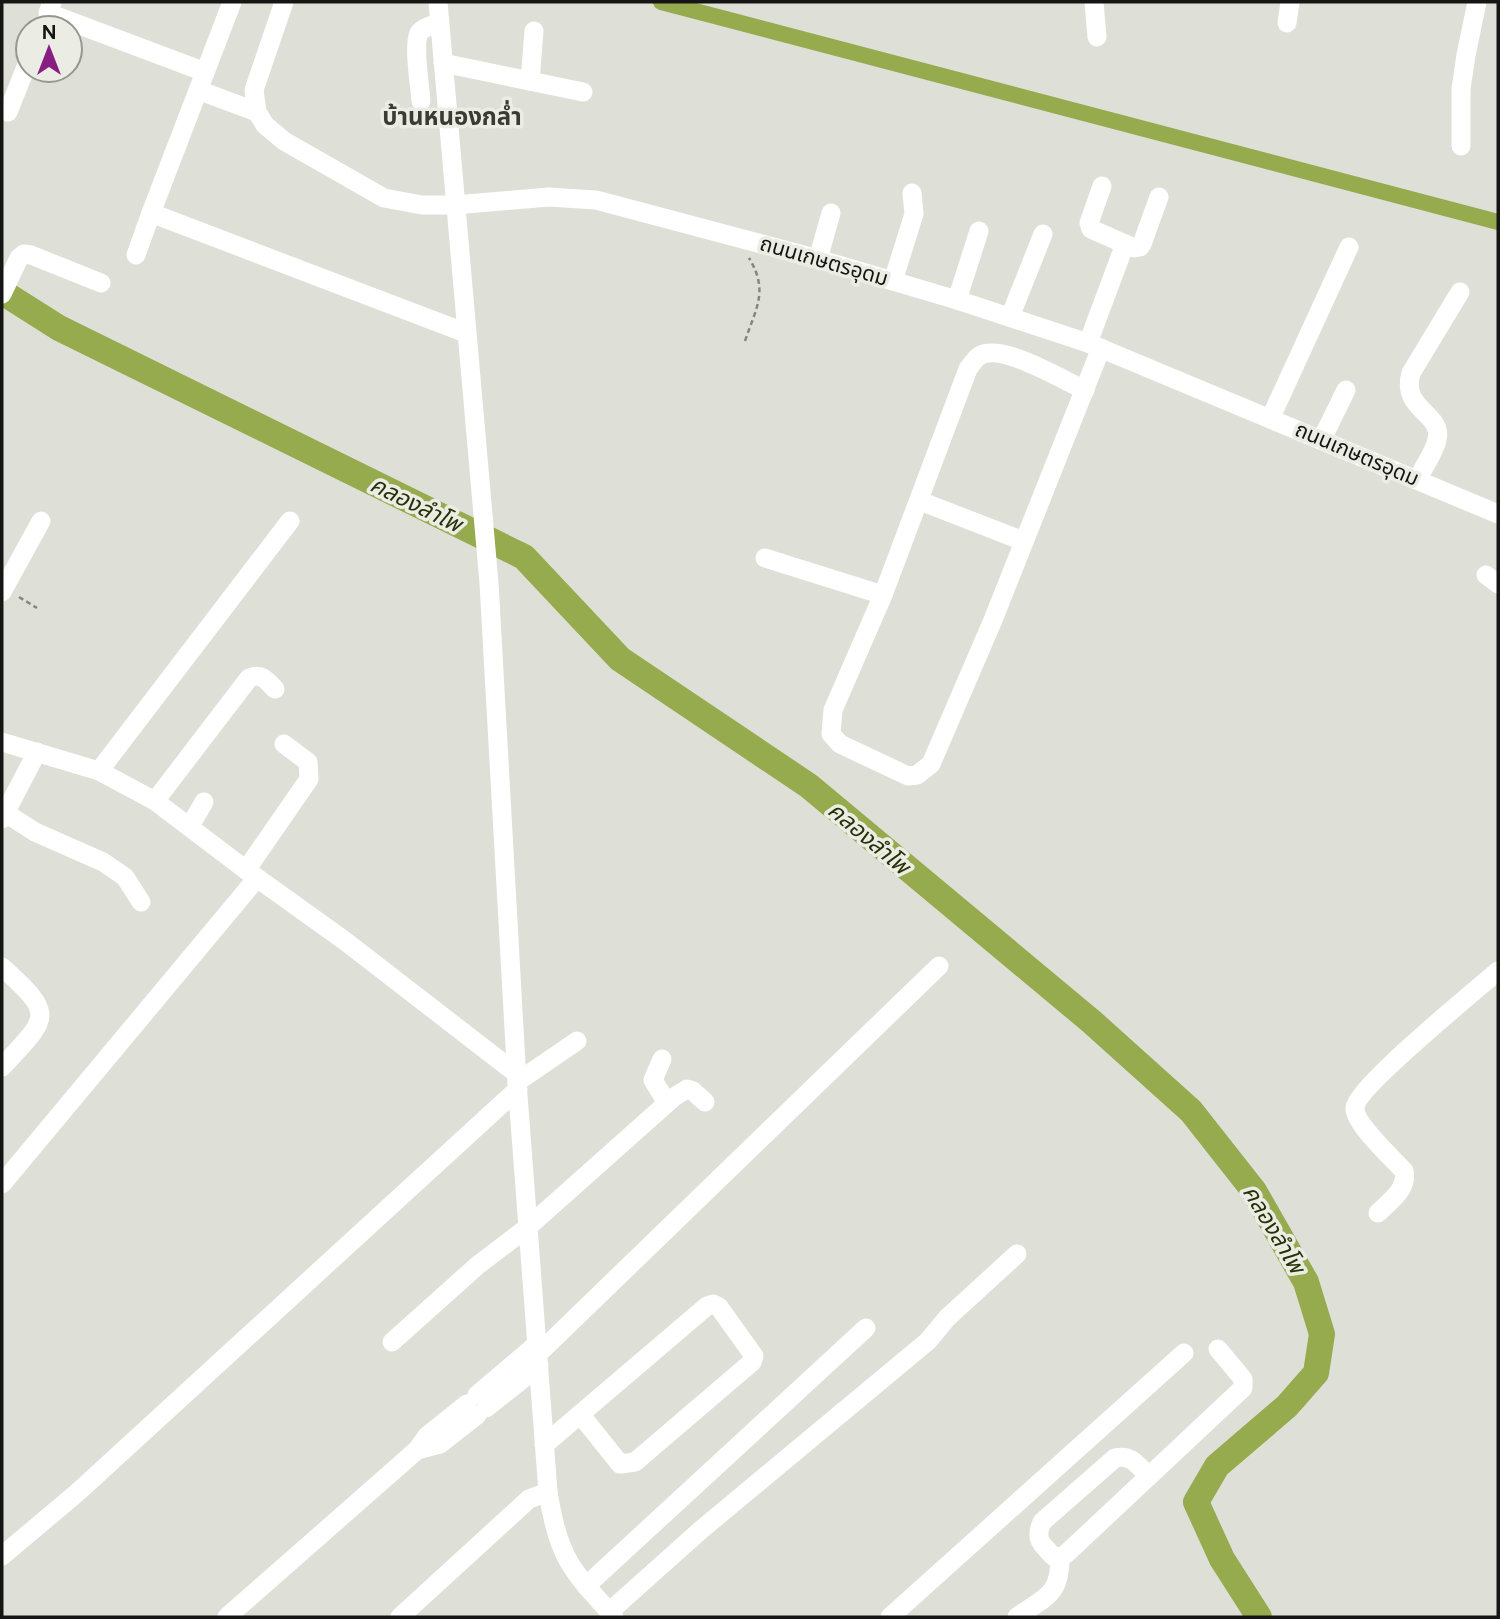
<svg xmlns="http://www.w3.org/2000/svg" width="1500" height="1619" font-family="Figtree,'Noto Sans Thai',sans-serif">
<rect width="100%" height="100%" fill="#dee0d7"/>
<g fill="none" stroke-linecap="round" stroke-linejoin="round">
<polyline stroke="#96aa4e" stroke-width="16" points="661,2 1498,222"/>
<polyline stroke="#96aa4e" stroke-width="26" points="2,292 59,328 524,557 620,659 809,786 1092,1022 1191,1111 1254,1191 1306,1282 1322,1334 1316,1373 1287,1406 1217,1466 1196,1502 1222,1559 1259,1617"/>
<g stroke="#858680" stroke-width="2.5" stroke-dasharray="5 3.5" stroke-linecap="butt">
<path d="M745,341C756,308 769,291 749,258"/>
<polyline points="19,597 37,608"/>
</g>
<g stroke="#fff" stroke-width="19">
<polyline points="52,2 48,13 205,72"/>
<polyline points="284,2 254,90 257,112 265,125 284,141 384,198 422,205 455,205 549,197 596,200 818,259 957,300 1088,343 1498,514"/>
<path d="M438,2L489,583L517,1082L548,1492C558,1557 571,1570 614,1617"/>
<polyline points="1094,2 1097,37"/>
<polyline points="1287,23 1290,2"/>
<polyline points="443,63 583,92"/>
<polyline points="530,81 534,31"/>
<polyline points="198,90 257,112"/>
<path d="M421,101C420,86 413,45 419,33C423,27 433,25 439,23"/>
<polyline points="2,110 8,112 28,62"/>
<polyline points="1461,146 1461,89 1466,55 1477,2"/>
<polyline points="151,213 232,2"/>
<polyline points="1125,244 1134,248 1140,247 1142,244 1159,197"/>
<polyline points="136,255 151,213 466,333"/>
<polyline points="818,259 831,213"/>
<polyline points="893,281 914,214 912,193"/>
<polyline points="2,294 19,258 24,254 31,255 101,283"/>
<polyline points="957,300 979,231"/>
<polyline points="1010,317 1043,234"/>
<polyline points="1088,343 1125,244 1091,229 1089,223 1102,186"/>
<polyline points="1271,417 1349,247"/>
<polyline points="1322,439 1346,390"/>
<path d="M1417,480C1423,468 1434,453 1437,440C1444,413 1400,410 1411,373L1460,292"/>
<polyline points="920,501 1023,541"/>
<path d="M765,558L883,595L968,369C971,365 975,359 979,356C1001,342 1062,380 1085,390"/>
<polyline points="1486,575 1498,584"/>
<polyline points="2,592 41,521"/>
<polyline points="883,595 833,710 831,734 840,744 908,776 917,775 931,764 993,620 1101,348"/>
<polyline points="2,742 99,771 155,801 246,870 345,941 517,1074"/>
<polyline points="99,771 290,521"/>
<path d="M155,801L249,678C262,673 266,680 275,689"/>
<polyline points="4,812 35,832 103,862 125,877 141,902"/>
<polyline points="2,819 37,752"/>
<polyline points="190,826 204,802"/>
<polyline points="246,870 309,779 308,762 284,744"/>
<path d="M2,967C57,1016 48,1017 2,1067"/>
<polyline points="662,1059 653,1080 667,1103"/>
<polyline points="517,1082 577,1041"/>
<polyline points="2,1184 257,878"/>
<path d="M1378,1213C1391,1200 1408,1189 1404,1171C1392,1158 1354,1123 1355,1108C1356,1088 1476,990 1498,971"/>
<polyline points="392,1342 478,1265 528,1227 674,1097 687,1089 693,1091 705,1102"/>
<polyline points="538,1354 939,966"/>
<polyline points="477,1395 537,1344"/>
<polyline points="486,1408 539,1366"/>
<polyline points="544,1445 707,1306 713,1304 719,1307 754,1356 752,1362 635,1462 620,1464 580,1414"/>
<polyline points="417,1450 440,1444 477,1415"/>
<path d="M1148,1475C1137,1465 1131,1454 1115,1458L1042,1522C1034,1540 1042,1544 1054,1557H1060L1066,1554L1243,1388V1379L1218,1349"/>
<polyline points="2,1556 78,1492 518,1089"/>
<polyline points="586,1586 866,1328"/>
<polyline points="609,1612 702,1529 928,1341 947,1318 1017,1254"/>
<polyline points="227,1617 417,1450 427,1436 467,1404"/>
<polyline points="400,1617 529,1499 548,1492"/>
<polyline points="890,1617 1184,1353"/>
<path d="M1017,1617C1046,1596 1060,1596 1060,1557"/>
</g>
</g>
<g text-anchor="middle" stroke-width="7" stroke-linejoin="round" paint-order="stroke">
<g font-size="21" fill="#151613" stroke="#ebede4">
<text transform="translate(824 261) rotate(16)" y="7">ถนนเกษตรอุดม</text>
<text transform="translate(1357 454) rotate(23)" y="7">ถนนเกษตรอุดม</text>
</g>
<g font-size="23" font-style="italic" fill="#283008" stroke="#ebede4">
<text transform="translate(416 504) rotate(26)" y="8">คลองลำโพ</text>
<text transform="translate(869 838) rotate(40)" y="8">คลองลำโพ</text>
<text transform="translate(1274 1229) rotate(59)" y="8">คลองลำโพ</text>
</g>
<g font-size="24" font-weight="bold" fill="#393b34" stroke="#ebede4">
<text x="452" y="125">บ้านหนองกล่ำ</text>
</g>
</g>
<rect width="1500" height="1619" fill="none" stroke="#151613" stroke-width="7"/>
<g transform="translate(49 49)"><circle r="33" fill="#ebede4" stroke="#959790" stroke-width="2"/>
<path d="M0-5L12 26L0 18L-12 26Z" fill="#881e84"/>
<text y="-10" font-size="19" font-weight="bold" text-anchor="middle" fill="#151613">N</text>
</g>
</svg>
